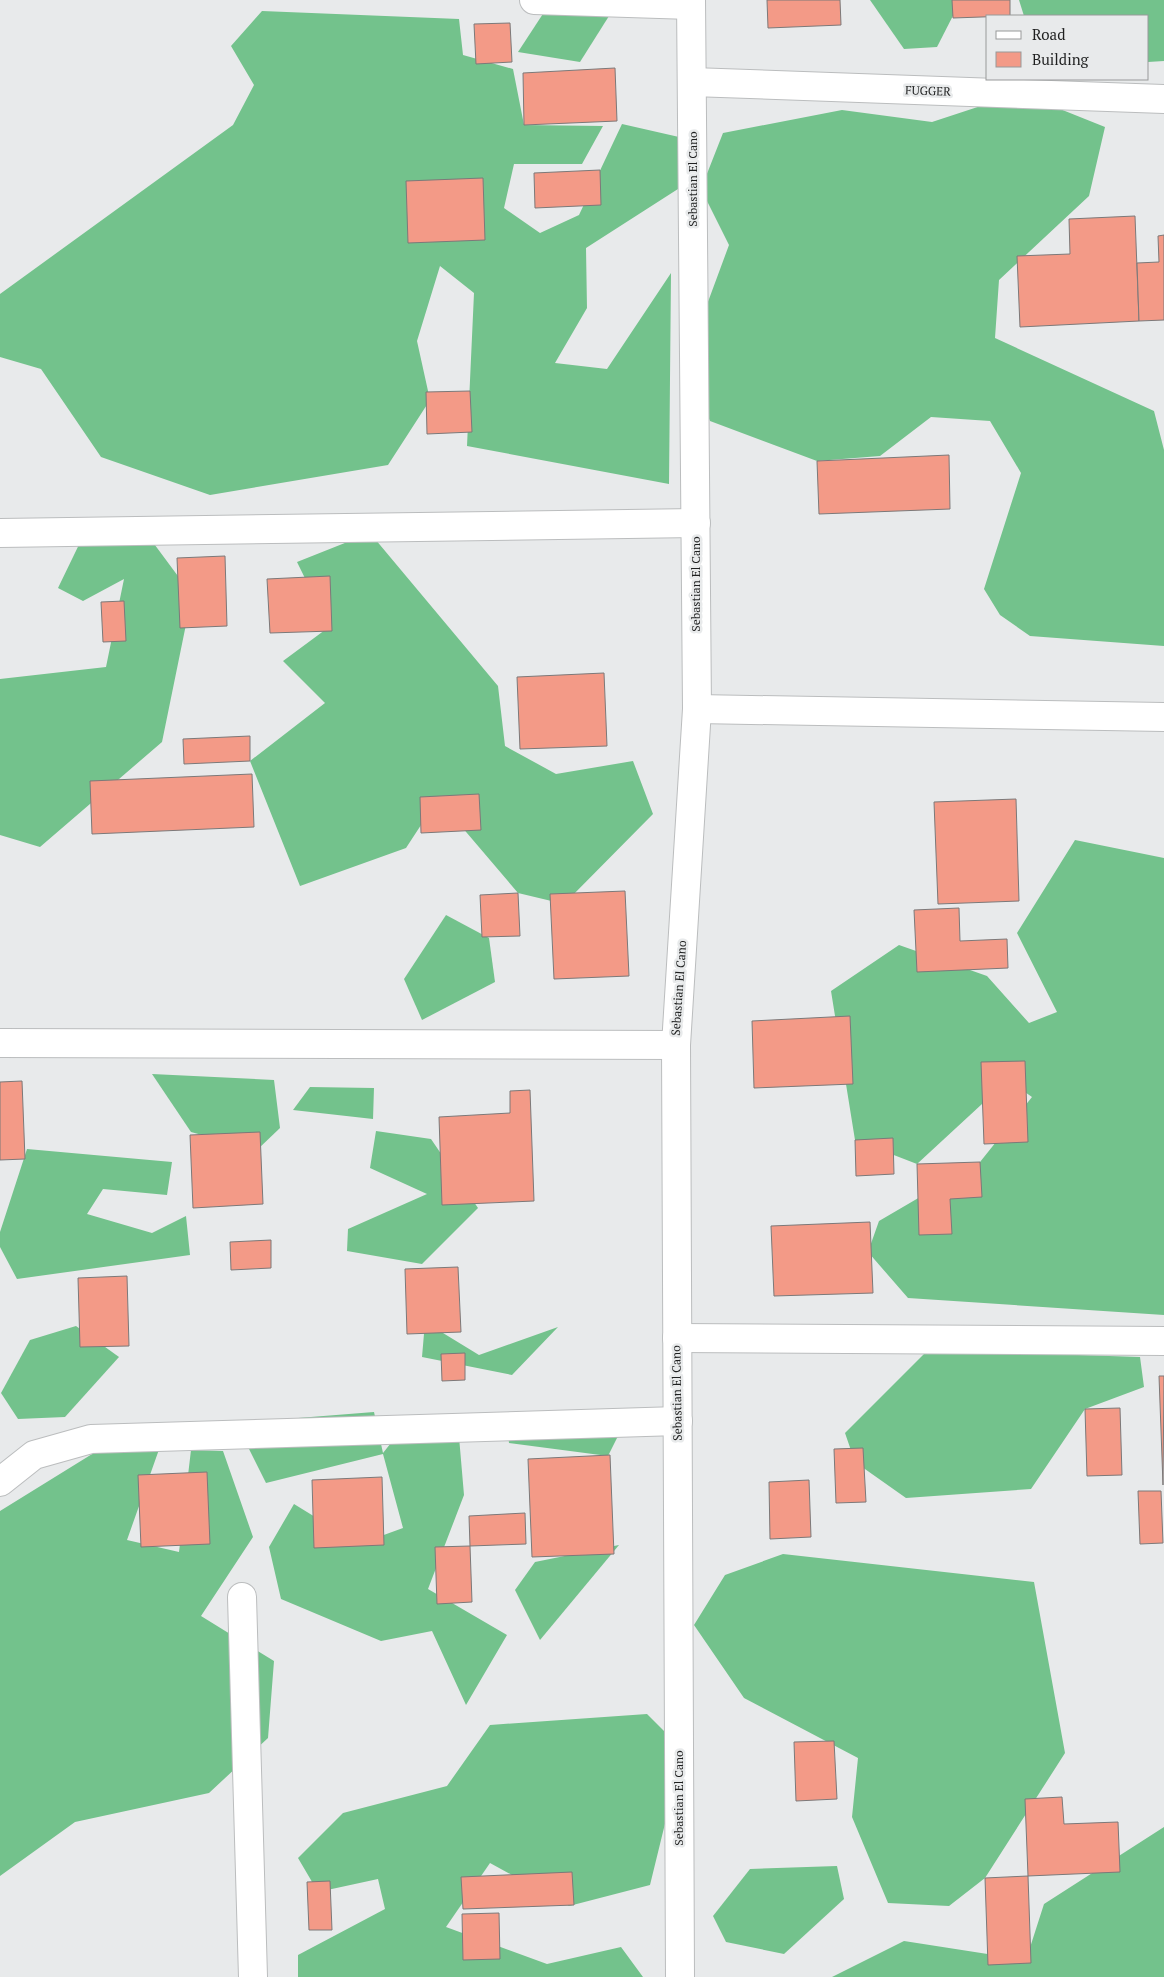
<svg xmlns="http://www.w3.org/2000/svg" width="1164" height="1977" font-family="'PT Serif',serif">
<rect width="100%" height="100%" fill="#e8eaeb"/>
<g fill="#73c28c">
<polygon points="552,0 578,0 609,16 580,62 518,52"/>
<polygon points="870,0 961,0 937,47 904,49"/>
<polygon points="1019,0 1164,0 1164,61 1148,62 1148,16 1024,16"/>
<polygon points="262,11 459,19 463,55 513,69 524,125 603,126 582,164 514,164 504,208 540,233 579,215 622,124 679,137 692,180 586,248 587,308 555,363 607,369 671,273 669,484 467,446 474,293 440,266 417,341 430,400 388,465 210,495 101,457 41,369 0,357 0,294 233,125 254,85 231,46"/>
<polygon points="1020,93 1105,127 1089,196 999,280 995,338 1154,411 1164,450 1164,646 1030,636 1000,615 984,589 1021,473 990,421 931,417 880,456 817,461 710,421 685,364 729,245 701,189 723,133 842,110 932,122"/>
<polygon points="88,526 146,533 192,595 162,742 40,847 0,835 0,679 106,667 124,579 83,601 58,588"/>
<polygon points="370,533 498,686 505,746 556,774 633,761 653,814 564,904 518,893 438,799 406,848 300,886 250,761 325,703 283,661 329,627 297,562"/>
<polygon points="1075,840 1164,858 1164,1315 908,1298 868,1252 879,1221 980,1162 1032,1097 1008,1080 917,1164 855,1140 831,991 899,945 987,976 1029,1023 1057,1012 1017,933"/>
<polygon points="446,915 489,938 495,982 422,1020 404,979"/>
<polygon points="152,1074 274,1080 280,1128 257,1150 191,1132"/>
<polygon points="310,1087 374,1088 373,1119 293,1110"/>
<polygon points="376,1131 431,1139 478,1208 422,1264 347,1251 348,1229 427,1194 370,1168"/>
<polygon points="27,1149 172,1162 167,1195 103,1189 87,1214 152,1233 186,1216 190,1255 17,1279 0,1247 0,1232"/>
<polygon points="425,1322 479,1355 558,1327 512,1375 422,1357"/>
<polygon points="76,1326 119,1357 65,1417 18,1419 1,1393 30,1340"/>
<polygon points="928,1350 1140,1357 1144,1387 1085,1409 1031,1489 906,1498 855,1462 845,1433"/>
<polygon points="374,1412 383,1453 410,1419 458,1425 464,1495 428,1589 507,1635 466,1705 432,1631 381,1641 281,1599 269,1547 294,1504 359,1544 403,1528 383,1454 266,1483 236,1423"/>
<polygon points="505,1412 627,1418 608,1456 509,1443"/>
<polygon points="118,1438 162,1441 127,1540 179,1552 191,1450 223,1451 253,1537 201,1616 274,1661 268,1738 209,1793 75,1822 0,1876 0,1511"/>
<polygon points="619,1545 540,1640 515,1590 535,1562"/>
<polygon points="783,1554 1034,1582 1065,1753 985,1878 949,1906 888,1903 852,1817 858,1758 744,1698 694,1625 725,1575"/>
<polygon points="647,1714 683,1750 650,1885 569,1906 490,1863 446,1927 547,1964 621,1947 643,1977 298,1977 298,1955 385,1909 378,1879 318,1892 298,1858 343,1813 447,1786 490,1725"/>
<polygon points="1164,1827 1164,1977 832,1977 904,1941 1026,1960 1044,1904"/>
<polygon points="837,1866 844,1899 784,1954 726,1942 713,1916 750,1869"/>
</g>
<g fill="#f39a87" stroke="#7c7979">
<polygon points="767,0 840,0 841,25 768,28"/>
<polygon points="952,0 1010,0 1010,16 953,18"/>
<polygon points="510,23 512,62 476,64 474,24"/>
<polygon points="615,68 617,121 524,125 523,73"/>
<polygon points="600,170 601,205 535,208 534,173"/>
<polygon points="483,178 485,240 408,243 406,181"/>
<polygon points="1135,216 1139,321 1020,327 1017,256 1070,254 1069,219"/>
<polygon points="1164,235 1164,320 1139,321 1137,263 1159,262 1158,236"/>
<polygon points="470,391 472,432 427,434 426,392"/>
<polygon points="949,455 950,509 819,514 817,461"/>
<polygon points="225,556 227,626 180,628 177,558"/>
<polygon points="330,576 332,631 270,633 267,579"/>
<polygon points="124,601 126,641 103,642 101,602"/>
<polygon points="604,673 607,746 520,749 517,677"/>
<polygon points="250,736 250,761 184,764 183,739"/>
<polygon points="252,774 254,827 92,834 90,781"/>
<polygon points="479,794 481,830 421,833 420,797"/>
<polygon points="1016,799 1019,901 938,904 934,802"/>
<polygon points="625,891 629,976 554,979 550,894"/>
<polygon points="518,893 520,936 482,937 480,895"/>
<polygon points="959,908 960,941 1007,939 1008,968 917,972 914,910"/>
<polygon points="850,1016 853,1084 754,1088 752,1021"/>
<polygon points="1025,1061 1028,1142 984,1144 981,1062"/>
<polygon points="22,1081 25,1159 0,1160 0,1082"/>
<polygon points="530,1090 534,1201 442,1205 439,1117 510,1113 510,1091"/>
<polygon points="260,1132 263,1204 193,1208 190,1135"/>
<polygon points="893,1138 894,1174 856,1176 855,1140"/>
<polygon points="980,1162 982,1197 950,1199 952,1234 919,1235 917,1164"/>
<polygon points="870,1222 873,1293 774,1296 771,1226"/>
<polygon points="271,1240 271,1268 231,1270 230,1242"/>
<polygon points="458,1267 461,1332 407,1334 405,1269"/>
<polygon points="127,1276 129,1346 80,1347 78,1278"/>
<polygon points="465,1353 465,1380 442,1381 441,1354"/>
<polygon points="1159,1376 1164,1376 1163,1485"/>
<polygon points="1120,1408 1122,1475 1087,1476 1085,1409"/>
<polygon points="863,1448 866,1502 836,1503 834,1449"/>
<polygon points="610,1455 614,1554 532,1557 528,1459"/>
<polygon points="207,1472 210,1544 141,1547 138,1475"/>
<polygon points="382,1477 384,1545 314,1548 312,1480"/>
<polygon points="809,1480 811,1537 770,1539 769,1482"/>
<polygon points="1138,1491 1161,1491 1163,1543 1140,1544"/>
<polygon points="525,1513 526,1544 470,1546 469,1516"/>
<polygon points="470,1546 472,1602 437,1604 435,1547"/>
<polygon points="834,1741 837,1799 796,1801 794,1742"/>
<polygon points="1062,1797 1064,1824 1118,1822 1120,1872 1028,1876 1025,1799"/>
<polygon points="572,1872 574,1905 463,1909 461,1877"/>
<polygon points="1028,1876 1031,1963 988,1965 985,1878"/>
<polygon points="330,1881 332,1930 309,1930 307,1882"/>
<polygon points="499,1913 500,1959 463,1960 462,1914"/>
</g>
<g fill="none" stroke-linecap="round" stroke-linejoin="round">
<defs>
<g id="minor">
<polyline points="534,0 691,5"/>
<polyline points="692,82 1164,99"/>
<polyline points="0,533 696,523"/>
<polyline points="697,709 1164,717"/>
<polyline points="0,1043 676,1045"/>
<polyline points="677,1338 1164,1341"/>
<polyline points="0,1482 34,1455 91,1439 678,1421"/>
<polyline points="242,1597 253,1977"/>
<polyline points="680,1977 676,1045 697,709 691,0"/>
</g>
</defs>
<use href="#minor" stroke="#bbbdbe" stroke-width="30"/>
<use href="#minor" stroke="#fff" stroke-width="28"/>
</g>
<g text-anchor="middle" stroke-width="5" stroke-linejoin="round" paint-order="stroke">
<g font-size="12" fill="#1f2020" stroke="#e8eaeb">
<text transform="translate(928 91) rotate(2)" y="4">FUGGER</text>
<text transform="translate(693 179) rotate(-90)" y="4">Sebastian El Cano</text>
<text transform="translate(696 584) rotate(-90)" y="4">Sebastian El Cano</text>
<text transform="translate(679 988) rotate(-86)" y="4">Sebastian El Cano</text>
<text transform="translate(677 1393) rotate(-91)" y="4">Sebastian El Cano</text>
<text transform="translate(679 1798) rotate(-90)" y="4">Sebastian El Cano</text>
</g>
</g>
<rect x="986" y="15" width="162" height="65" fill="#e8eaeb" stroke="#98999a"/>
<rect x="996" y="31" width="25" height="8" fill="#ffffff" stroke="#98999a"/>
<text x="1032" y="40" font-size="15" fill="#1f2020">Road</text>
<rect x="996" y="52" width="25" height="15" fill="#f39a87" stroke="#98999a"/>
<text x="1032" y="65" font-size="15" fill="#1f2020">Building</text>
</svg>
